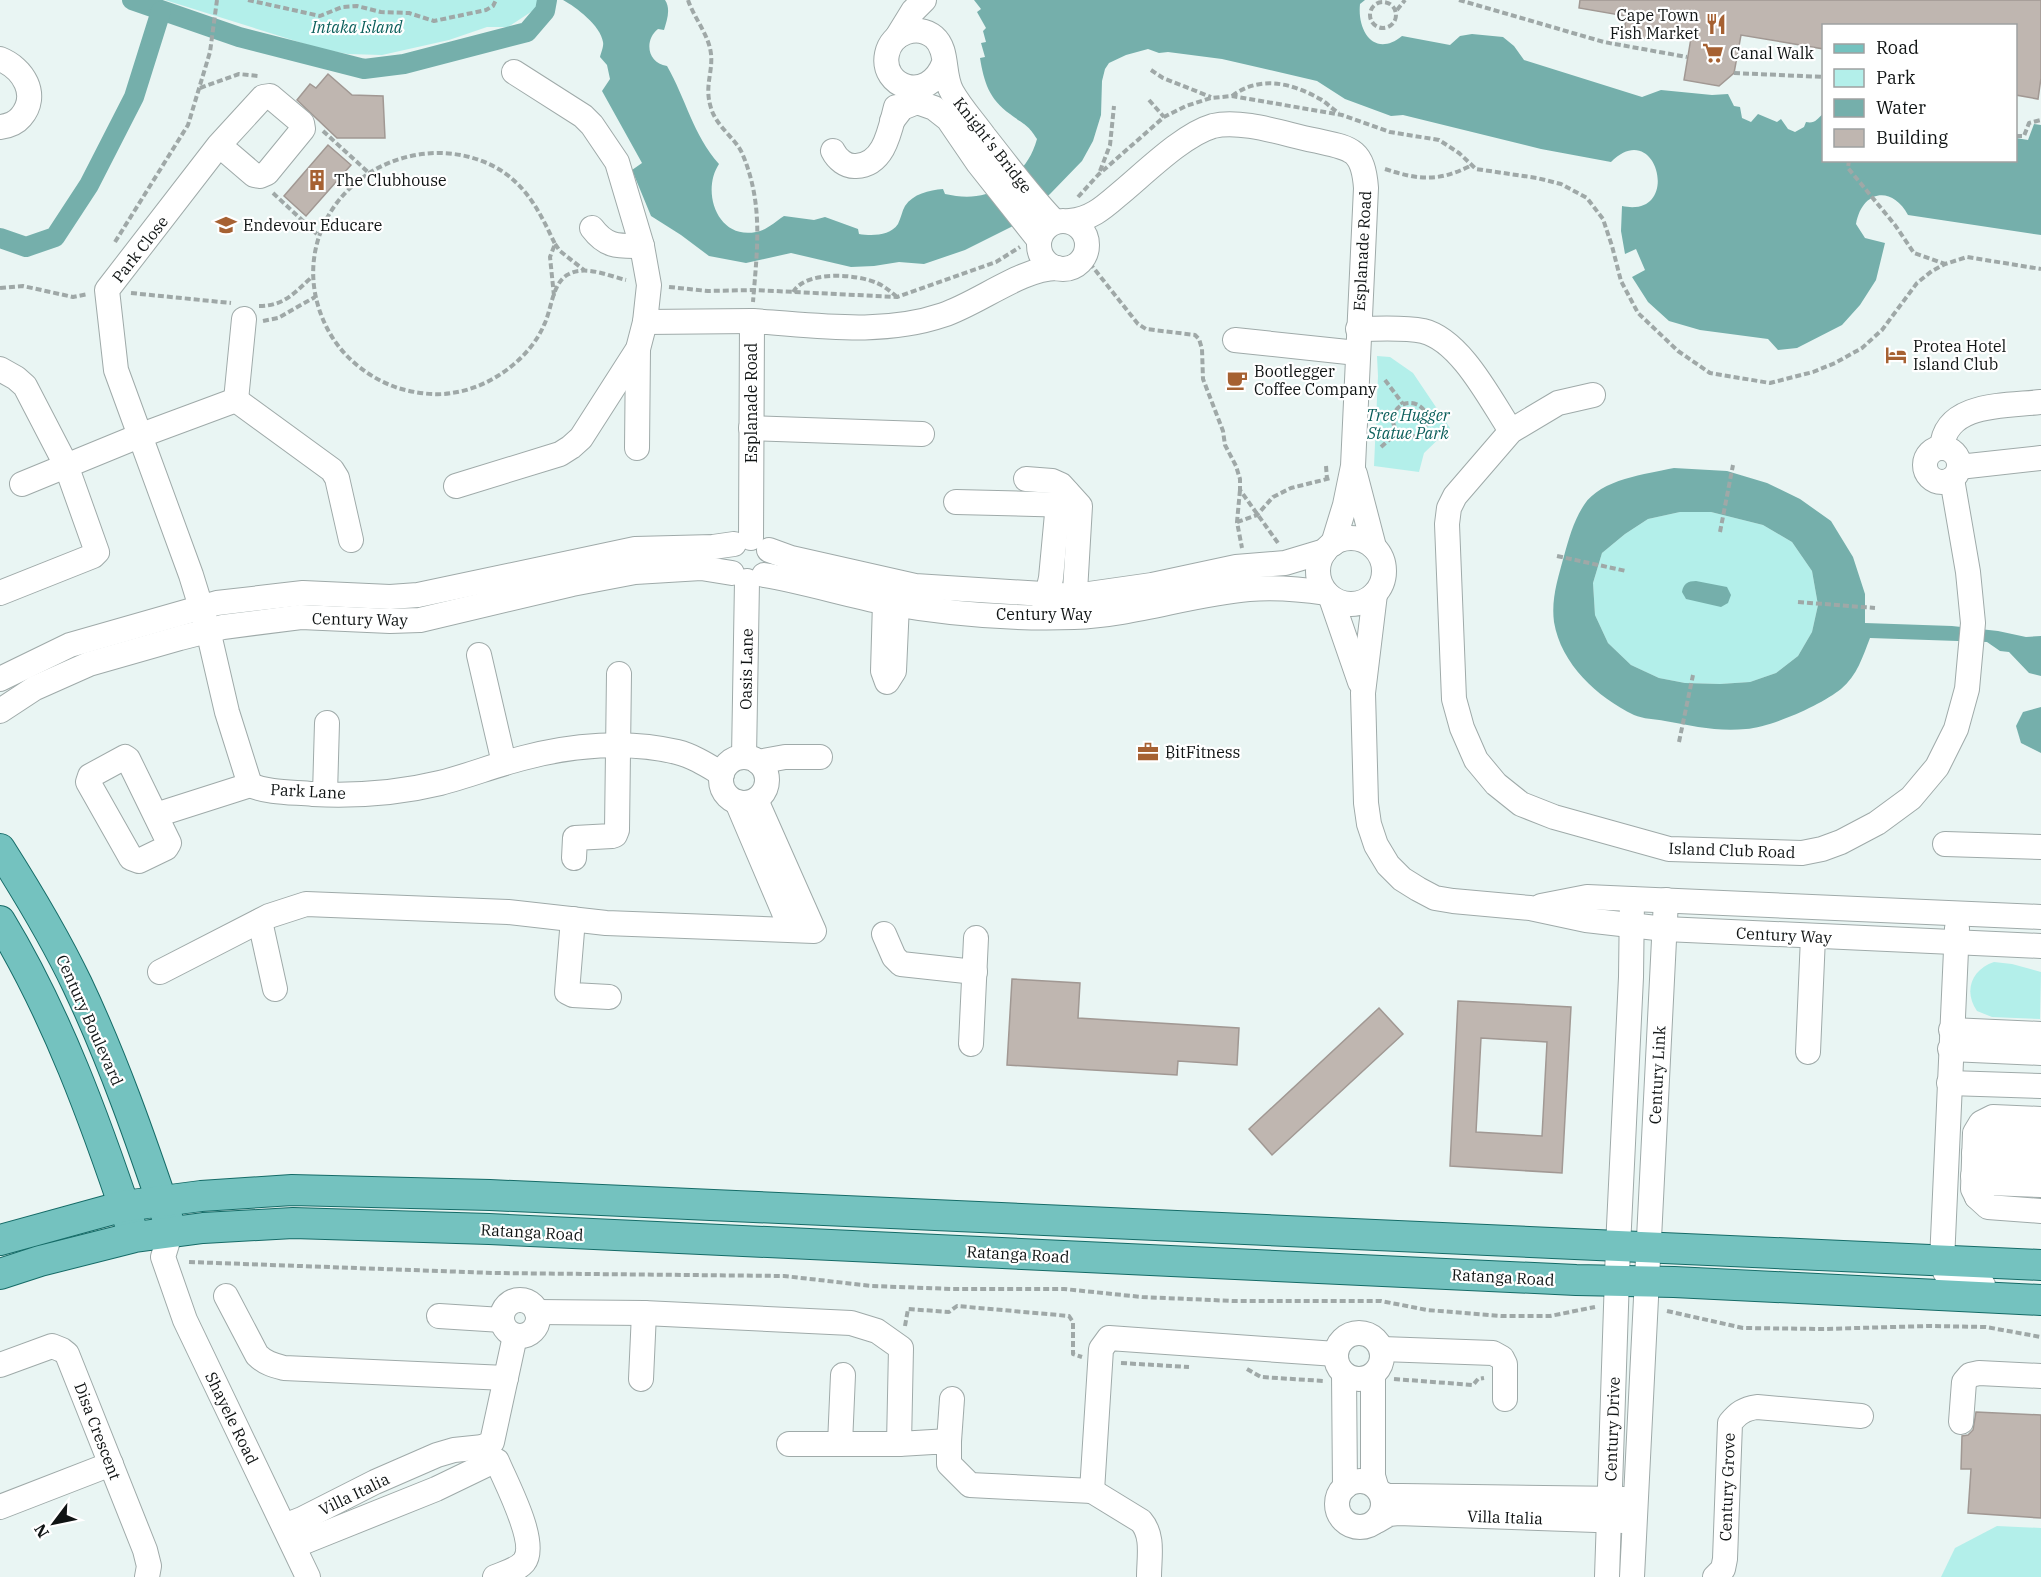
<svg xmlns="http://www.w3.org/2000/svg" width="2041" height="1577" font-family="'IBM Plex Serif',serif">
<rect width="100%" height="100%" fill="#e9f5f3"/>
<g fill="#b3efea">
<polygon points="165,0 542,0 537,8 508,27 487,27 449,40 382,55 348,54 321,49"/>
<polygon points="1377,356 1390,357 1413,373 1450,428 1424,453 1419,472 1374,466 1378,376"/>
<polygon points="1680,512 1711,512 1763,525 1792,542 1812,571 1818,605 1812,632 1798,656 1776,673 1750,682 1720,684 1685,683 1659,678 1631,665 1608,643 1595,615 1593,583 1602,553 1625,534 1648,519"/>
<path d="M1994,962L2012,964L2041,972L2040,1019L1992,1017L1977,1011C1963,991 1972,969 1994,962Z"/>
<polygon points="1997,1526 2041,1528 2041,1577 1941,1577 1955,1548"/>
</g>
<g fill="#75afab" fill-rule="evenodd">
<path d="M563,0H665C671,9 667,20 664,30L658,29C644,40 647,63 667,66C686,99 693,135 719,164C701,191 717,240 756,232C767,230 775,222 784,216L814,220L825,217L858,229L859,234C872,236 890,236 898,224C901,218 902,211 905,206C913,194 929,190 943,189L945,194C959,197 972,198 986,194L990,196C1012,178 1029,168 1037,139C1027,123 1024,125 1010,114C989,99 984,82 980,58L985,57L981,43L986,42L983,31L986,28L977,12L981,9L974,0H1365L1360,4C1357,32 1375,58 1402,36L1450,45L1460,36L1472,34L1503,37L1514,46L1524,60L1642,97L1661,90L1712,95L1728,94L1734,106L1740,107L1742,118L1751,122L1758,114L1777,122L1781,119L1788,129L1795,132L1804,127L1806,122C1815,124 1817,119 1823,114L1824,160H2016V138L2028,140L2034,124L2041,125V235L1908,215C1892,185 1862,190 1856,224L1865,238L1885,243L1876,280L1860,305L1842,325L1797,348L1778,350L1768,339L1700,330L1669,321L1648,302L1632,277L1645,270L1636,249L1625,254L1621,231L1622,206C1683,219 1657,116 1611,162L1541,149L1403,115L1391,116L1345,99L1317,81L1222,59L1168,52L1159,53L1148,49L1126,55L1109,63L1105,69L1102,81L1101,115L1093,141L1082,161L1050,194L1013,226L965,250L924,264L899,262L874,266L851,267L791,253L746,263L709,256L681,235L651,216L632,170L642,163L602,91L610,79L607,65L600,57C601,53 604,46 603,42C601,26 576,7 563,0Z"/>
<path d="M1674,468L1727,471L1767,483L1800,499L1831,521L1853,557L1865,594V623L1952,626L1998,631L2026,637L2041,636V676L2029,673L2009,652L2000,651L1987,642L1870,638C1863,656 1857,676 1841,689C1821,705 1772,727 1746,729C1718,732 1693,726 1665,721C1655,719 1643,719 1634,715C1597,697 1561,664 1554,622C1551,599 1558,578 1564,556C1569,538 1574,520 1584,505C1601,479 1646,474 1674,468ZM1680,512H1711L1763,525L1792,542L1812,571L1818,605L1812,632L1798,656L1776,673L1750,682L1720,684L1685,683L1659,678L1631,665L1608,643L1595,615L1593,583L1602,553L1625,534L1648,519Z"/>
<path d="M1696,581L1727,587L1731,595L1728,603L1721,607L1686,599L1682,592C1683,584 1688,581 1696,581Z"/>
<polygon points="2041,707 2041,753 2021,743 2016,726 2023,712"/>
</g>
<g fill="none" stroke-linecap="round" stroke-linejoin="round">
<g stroke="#75afab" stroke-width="20">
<polyline points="132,0 239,37 364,69 404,64 527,32 545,11 547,0"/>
<polyline points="0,238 26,247 55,237 89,185 134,97 161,11"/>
</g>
</g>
<g fill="#bfb6b0" stroke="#a19893" stroke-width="1.5" fill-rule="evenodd">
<polygon points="1580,0 2041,0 2041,78 2038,99 2016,95 2016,26 1824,26 1824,49 1741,35 1734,73 1719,86 1684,80 1691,38 1659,33 1656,40 1624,35 1626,16 1579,8"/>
<polygon points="328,74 352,95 383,96 385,138 337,138 297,100 310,84 316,88"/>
<polygon points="328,145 351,165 306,216 284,196"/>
<polygon points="1012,979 1080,983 1078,1018 1239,1028 1237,1065 1178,1061 1177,1075 1007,1065"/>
<path d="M1458,1001L1571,1007L1562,1173L1450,1166ZM1481,1038L1547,1042L1542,1136L1476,1132Z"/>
<polygon points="1379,1008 1403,1034 1272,1155 1249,1129"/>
<polygon points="1976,1412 2041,1415 2041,1518 1968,1513 1971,1469 1961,1469 1962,1436 1968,1435 1973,1430"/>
</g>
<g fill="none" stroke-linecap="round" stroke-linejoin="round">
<defs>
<g id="minor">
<polyline points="897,37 913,11 924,0"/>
<path d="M0,59C23,68 40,95 21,117C16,123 9,126 0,127"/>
<path d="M944,63C928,105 880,87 887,54C891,33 917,23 934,37C949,50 942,75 952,92C961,108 974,122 984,136C1007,165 1029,195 1054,221"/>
<polyline points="892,121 902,108 917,102 934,108 948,119 978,163 1039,240"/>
<polyline points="219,145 254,175 260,176 267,173 303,129 302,123 270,96 263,97 219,145 107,290 116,370 191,575 208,630 227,712 250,785"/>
<path d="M833,151C837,159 846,167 856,166C885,165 890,129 896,107"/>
<circle cx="1063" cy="245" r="24"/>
<path d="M1070,221C1090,219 1102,209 1117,196C1143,175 1182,135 1213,126C1241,119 1284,134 1313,140C1349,148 1363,147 1366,188L1353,466L1345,505L1333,544"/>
<path d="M592,228C607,248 619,246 642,246"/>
<polyline points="645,322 752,321"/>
<path d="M1358,329C1379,329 1403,327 1423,331C1461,340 1491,401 1511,431"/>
<polyline points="1235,340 1357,353"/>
<polyline points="0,369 16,378 25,386 66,465 97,552 93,556 0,593"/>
<polyline points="1593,395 1558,403 1511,431 1455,496 1449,508 1447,524 1454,699 1462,728 1476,760 1496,784 1521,804 1554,817 1669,849 1802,853 1822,849 1841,842 1877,823 1911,798 1937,767 1956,729 1967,689 1973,623 1968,572 1952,479"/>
<polyline points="236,400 244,319"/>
<polyline points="751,428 922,434"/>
<circle cx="1942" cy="465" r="17"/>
<polyline points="637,448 638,349"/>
<path d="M1942,448C1945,402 2006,406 2041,402"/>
<polyline points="1959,467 2041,458"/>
<polyline points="1355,474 1374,547"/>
<polyline points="1026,479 1052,481 1061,485 1080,506 1074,609"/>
<polyline points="22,484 139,436 236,400 332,470 337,478 351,540"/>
<polyline points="456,486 560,454 571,447 581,438 638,349 645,322 649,285 642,246 617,162 592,125 583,116 514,72"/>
<polyline points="956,502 1072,505"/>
<circle cx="1351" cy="571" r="33"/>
<path d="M751,538L752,321C815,325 881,336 943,315C979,303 1022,268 1057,268"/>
<polyline points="769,550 791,558 915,586 1075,596 1152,585 1236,567 1285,563 1325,551"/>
<path d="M764,575C806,582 846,595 888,603C949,614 1013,619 1074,617C1134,615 1190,594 1249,589C1275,587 1300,589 1326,593"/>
<polyline points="1375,594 1363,693 1366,803 1369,824 1376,845 1388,865 1402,879 1418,889 1435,898 1453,901 1530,908 1586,920 1665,929 2041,946"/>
<polyline points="1331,598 1360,682"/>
<polyline points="885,602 883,671 887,682 894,671 897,604"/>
<polyline points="1044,609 1051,578 1058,503 1067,492"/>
<polyline points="479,655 504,763"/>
<polyline points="0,679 70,645 217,603 303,593 390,597 418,595 635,549 713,547 734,544"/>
<polyline points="0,711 35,688 89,664 180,638 223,627 301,617 390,621 420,620 572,584 635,572 701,568 732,573"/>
<polygon points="125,757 128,759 169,843 166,848 139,861 131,858 88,782 90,776"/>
<polyline points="744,757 747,581"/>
<circle cx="744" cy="780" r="23"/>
<polyline points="758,762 785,757 820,757"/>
<path d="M250,785C269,793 292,792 313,794C354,796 399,793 440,783C468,776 495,765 523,758C571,745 628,740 677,752C693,756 707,765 722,774"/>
<polyline points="325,794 327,723"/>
<polyline points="737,802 791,929"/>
<polyline points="156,815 250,785"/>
<polyline points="1945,844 2041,847"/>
<polyline points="574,858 575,838 612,836 615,835 617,830 619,674"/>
<polyline points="1541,906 1587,897 2041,917"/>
<polyline points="573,919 567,992 573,995 609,997"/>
<polyline points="260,921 275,989"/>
<path d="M1957,928L1942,1261C1946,1287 1961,1283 1983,1285"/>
<polyline points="884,934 894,957 901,964 975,972"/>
<polyline points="160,972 269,916 306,904 508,912 606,923 814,931 756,800"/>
<polyline points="1951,1030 2041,1034"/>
<polyline points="971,1044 976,938"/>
<polyline points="1950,1049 2041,1053"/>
<polyline points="1808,1052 1813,937"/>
<polyline points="1949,1083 2041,1086"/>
<polyline points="2041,1119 1993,1117 1981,1123 1975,1133 1973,1189 1977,1197 1988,1207 2041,1211"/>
<polyline points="1974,1153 1983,1142 1993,1139 2041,1140"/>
<polyline points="1973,1176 1981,1167 1991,1162 2041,1162"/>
<polyline points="1977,1197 1989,1183 2041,1185"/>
<polyline points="171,1231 163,1257 185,1320 308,1577"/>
<path d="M226,1296L257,1355C265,1363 273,1365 284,1368L506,1378"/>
<circle cx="520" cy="1318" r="18"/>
<polyline points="537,1312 644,1313 851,1323 877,1331 901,1348 899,1444 949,1441 949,1464 970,1485 1092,1491 1101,1349 1109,1338 1336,1354"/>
<polyline points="439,1316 502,1320"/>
<circle cx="1359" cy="1356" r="23"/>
<polyline points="1382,1349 1493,1353 1502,1358 1505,1364 1505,1399"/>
<polyline points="0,1365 52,1346 62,1350 67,1354 145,1550 149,1566 147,1577"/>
<polyline points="1344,1374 1345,1487"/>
<polyline points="1373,1375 1373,1476 1376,1486"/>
<polyline points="641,1379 644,1313"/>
<polyline points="1961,1422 1964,1382 1970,1375 1979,1373 2041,1376"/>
<polyline points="949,1441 952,1399"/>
<polyline points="789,1444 899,1444"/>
<polyline points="840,1444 843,1375"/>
<polyline points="486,1460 482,1452 483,1447 492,1442 515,1336"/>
<circle cx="1360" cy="1504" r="23"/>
<path d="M1092,1491L1141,1521C1154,1536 1149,1557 1149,1577"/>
<polyline points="1381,1493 1388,1496 1402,1496 1624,1499"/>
<polyline points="0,1507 111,1464"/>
<polyline points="1377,1521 1389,1514 1398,1513 1624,1521"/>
<polyline points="284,1526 302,1519 375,1482 437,1455 454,1450 483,1447"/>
<polyline points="294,1546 436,1489 492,1462"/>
<path d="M495,1577C505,1573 517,1570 524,1562C539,1543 505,1481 497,1461"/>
<polyline points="1607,1577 1618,1247 1631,977 1632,899"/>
<polyline points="1632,1577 1666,900"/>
<path d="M1715,1577L1723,1569L1725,1559L1730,1423C1738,1413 1744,1409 1757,1407L1861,1416"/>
</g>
<g id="major">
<path d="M0,849C28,893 55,938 77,984C113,1060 141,1140 168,1220"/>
<path d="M0,921C57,1015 95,1120 130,1224"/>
<polyline points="0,1240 124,1206 201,1196 292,1190 490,1195 2041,1265"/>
<polyline points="0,1274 40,1261 135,1237 203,1228 293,1223 489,1229 1576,1280 1674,1282 2041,1300"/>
</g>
</defs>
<use href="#minor" stroke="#9faaa9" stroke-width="26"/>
<use href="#major" stroke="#156b67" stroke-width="32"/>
<g stroke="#9fa8a7" stroke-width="4" stroke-dasharray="6 3" stroke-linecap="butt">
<polyline points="248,0 320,16 342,7 357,6 381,12 409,13 434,21 486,10 493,6 496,0"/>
<path d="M688,0C694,18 709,35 711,54C713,73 704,86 711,108C716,126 735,138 742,153C764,204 757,250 753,302"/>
<polyline points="1459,0 1604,42 1687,57"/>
<circle cx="1383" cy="15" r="13"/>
<polyline points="1397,10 1405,0"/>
<polyline points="1151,70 1163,78 1211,97"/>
<polyline points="1734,73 1824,77"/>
<polyline points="200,88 239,74 258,76"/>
<path d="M1232,96C1260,75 1292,83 1320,99C1327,103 1332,109 1339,113"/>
<polyline points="1149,100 1164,117"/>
<polyline points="323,131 369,173"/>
<polyline points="2016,136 2024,136 2029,123 2041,120"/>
<polyline points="1849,160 1848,168 1895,225 1914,253 1945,264"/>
<path d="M1385,169C1419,180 1438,182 1470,166"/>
<polyline points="1100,171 1110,145 1114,106"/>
<polyline points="273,193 319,236"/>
<polyline points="1078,197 1098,175 1164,117 1186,106 1211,98 1232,96 1342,115 1390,132 1439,140 1459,153 1476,169 1537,178 1561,184 1587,198 1603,219 1612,246 1621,281 1638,313 1678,351 1710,373 1770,383 1813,372 1835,363 1862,348 1882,330 1917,283 1932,271 1945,264 1967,257 2041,269"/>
<polyline points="115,242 188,125 210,52 217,0"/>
<polyline points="555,244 560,251 584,270"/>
<polyline points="1084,256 1138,324 1146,329 1195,335 1199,339 1202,349 1203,379 1223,431 1225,445 1236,466 1240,479 1240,490 1278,543"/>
<polyline points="669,287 708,291 754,290 897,297 996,262 1020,247"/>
<polyline points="0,288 23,286 73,297 88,294"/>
<path d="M793,292C806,270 857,274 877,283C884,286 890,291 896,296"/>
<polyline points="131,293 231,303"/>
<path d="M554,296L550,257L555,244C543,219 532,195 510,177C490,161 464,153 438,153C347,154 284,244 327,328C341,356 368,378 398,388C415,393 435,396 452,393C489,388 529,360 544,325C552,309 552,282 569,274C586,265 609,276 626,280"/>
<path d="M259,306C285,306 295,292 313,276"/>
<polyline points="263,321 278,318 315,297"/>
<polyline points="1385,380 1403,404"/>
<circle cx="1410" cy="420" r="17"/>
<polyline points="1381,447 1398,432"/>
<polyline points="1326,466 1327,479"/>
<polyline points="1240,490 1237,522 1242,548"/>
<polyline points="1237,522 1257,515 1273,497 1291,488 1331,478"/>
<polyline points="1720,532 1733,465"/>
<polyline points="1557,556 1626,571"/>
<polyline points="1798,602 1875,608"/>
<polyline points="1679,742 1693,675"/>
<polyline points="189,1262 494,1273 784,1276 872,1286 953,1289 1064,1289 1142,1297 1234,1301 1381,1301 1427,1310 1501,1316 1550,1316 1595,1307"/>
<polyline points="1667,1311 1743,1328 1823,1329 1929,1326 1986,1327 2041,1337"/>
<polyline points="905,1326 908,1309 949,1312 957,1306 1069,1316 1073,1322 1073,1354 1082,1357"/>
<polyline points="1121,1363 1189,1367"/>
<polyline points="1247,1369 1261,1377 1324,1381"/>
<polyline points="1394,1379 1473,1385 1478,1379 1484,1378"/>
</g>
<use href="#minor" stroke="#fff" stroke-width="24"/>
<use href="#major" stroke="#74c2bf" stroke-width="30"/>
</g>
<defs>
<symbol id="restaurant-bare" viewBox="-9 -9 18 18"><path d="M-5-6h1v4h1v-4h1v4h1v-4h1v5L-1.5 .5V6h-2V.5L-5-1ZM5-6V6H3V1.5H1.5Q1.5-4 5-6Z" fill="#a66132" stroke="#fff" stroke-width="2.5" paint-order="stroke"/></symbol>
<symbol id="supermarket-bare" viewBox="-9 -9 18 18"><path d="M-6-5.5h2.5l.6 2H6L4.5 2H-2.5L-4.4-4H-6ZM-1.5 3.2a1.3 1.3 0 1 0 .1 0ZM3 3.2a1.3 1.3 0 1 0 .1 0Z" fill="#a66132" stroke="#fff" stroke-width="2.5" paint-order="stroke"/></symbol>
<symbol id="building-bare" viewBox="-9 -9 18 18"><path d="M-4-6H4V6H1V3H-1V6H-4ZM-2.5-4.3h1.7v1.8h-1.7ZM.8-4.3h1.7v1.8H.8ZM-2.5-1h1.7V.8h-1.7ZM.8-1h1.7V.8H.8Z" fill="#a66132" stroke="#fff" stroke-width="2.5" paint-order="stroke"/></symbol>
<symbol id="school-bare" viewBox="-9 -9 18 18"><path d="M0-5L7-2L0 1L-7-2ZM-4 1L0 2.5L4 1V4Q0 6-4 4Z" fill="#a66132" stroke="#fff" stroke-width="2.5" paint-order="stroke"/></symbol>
<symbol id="hotel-bare" viewBox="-9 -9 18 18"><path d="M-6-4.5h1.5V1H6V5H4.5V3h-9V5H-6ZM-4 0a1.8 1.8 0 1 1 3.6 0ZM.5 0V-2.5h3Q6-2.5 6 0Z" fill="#a66132" stroke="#fff" stroke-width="2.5" paint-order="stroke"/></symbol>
<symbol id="cafe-bare" viewBox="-9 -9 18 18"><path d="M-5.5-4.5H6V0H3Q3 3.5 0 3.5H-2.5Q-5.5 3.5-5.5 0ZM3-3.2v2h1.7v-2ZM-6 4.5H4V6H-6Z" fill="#a66132" stroke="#fff" stroke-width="2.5" paint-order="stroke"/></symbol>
<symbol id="office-bare" viewBox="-9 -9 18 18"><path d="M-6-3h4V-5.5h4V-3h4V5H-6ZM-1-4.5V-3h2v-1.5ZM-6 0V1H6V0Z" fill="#a66132" stroke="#fff" stroke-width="2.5" paint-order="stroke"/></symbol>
</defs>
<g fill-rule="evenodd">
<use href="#restaurant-bare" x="1701" y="9" width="30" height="30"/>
<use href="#supermarket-bare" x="1698" y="38" width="30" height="30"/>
<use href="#building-bare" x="302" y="165" width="30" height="30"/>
<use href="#school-bare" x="211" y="210" width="30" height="30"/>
<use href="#hotel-bare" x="1881" y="340" width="30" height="30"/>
<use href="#cafe-bare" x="1222" y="365" width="30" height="30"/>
<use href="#office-bare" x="1133" y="737" width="30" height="30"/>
</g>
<g text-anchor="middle" stroke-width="4.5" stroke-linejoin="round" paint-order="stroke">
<g font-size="16" fill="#101414" stroke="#fff" text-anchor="start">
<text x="1699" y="21" text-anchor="end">Cape Town<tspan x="1699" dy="18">Fish Market</tspan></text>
<text x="1730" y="59">Canal Walk</text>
<text x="334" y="186">The Clubhouse</text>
<text x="243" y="231">Endevour Educare</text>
<text x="1913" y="352">Protea Hotel<tspan x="1913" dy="18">Island Club</tspan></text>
<text x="1254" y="377">Bootlegger<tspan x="1254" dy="18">Coffee Company</tspan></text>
<text x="1165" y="758">₿itFitness</text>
</g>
<g font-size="16" font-style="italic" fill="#0b5f5b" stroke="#fff">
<text x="357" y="33">Intaka Island</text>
<text x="1408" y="421">Tree Hugger<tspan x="1408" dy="18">Statue Park</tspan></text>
</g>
<g font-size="16" fill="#101414" stroke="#fff">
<text transform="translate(993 145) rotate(52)" y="6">Knight's Bridge</text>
<text transform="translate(140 249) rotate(-52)" y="6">Park Close</text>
<text transform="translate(1362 251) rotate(-87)" y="6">Esplanade Road</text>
<text transform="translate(751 403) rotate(-90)" y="6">Esplanade Road</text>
<text x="1044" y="620">Century Way</text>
<text transform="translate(360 619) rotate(1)" y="6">Century Way</text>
<text transform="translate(746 669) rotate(-89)" y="6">Oasis Lane</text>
<text transform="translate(308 791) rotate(3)" y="6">Park Lane</text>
<text transform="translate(1732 850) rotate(2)" y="6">Island Club Road</text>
<text transform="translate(1784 935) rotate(3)" y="6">Century Way</text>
<text transform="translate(90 1020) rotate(66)" y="6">Century Boulevard</text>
<text transform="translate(1657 1075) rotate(-87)" y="6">Century Link</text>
<text transform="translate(532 1232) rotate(3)" y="6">Ratanga Road</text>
<text transform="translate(1018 1254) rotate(3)" y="6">Ratanga Road</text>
<text transform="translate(1503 1277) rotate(3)" y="6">Ratanga Road</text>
<text transform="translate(232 1418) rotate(64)" y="6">Shayele Road</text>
<text transform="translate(1612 1429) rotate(-88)" y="6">Century Drive</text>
<text transform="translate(98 1431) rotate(69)" y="6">Disa Crescent</text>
<text transform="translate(1727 1487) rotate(-88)" y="6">Century Grove</text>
<text transform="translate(354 1494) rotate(-26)" y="6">Villa Italia</text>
<text transform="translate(1505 1517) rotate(2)" y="6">Villa Italia</text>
</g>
</g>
<rect x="1822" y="24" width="195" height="138" fill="#ffffff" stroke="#9fa1a1" stroke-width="1.5"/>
<rect x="1834" y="44" width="30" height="9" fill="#74c2bf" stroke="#9fa1a1" stroke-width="1.5"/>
<text x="1876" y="54" font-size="18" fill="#101414">Road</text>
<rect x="1834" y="69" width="30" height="18" fill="#b3efea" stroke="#9fa1a1" stroke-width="1.5"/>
<text x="1876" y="84" font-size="18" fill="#101414">Park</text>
<rect x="1834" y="99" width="30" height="18" fill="#75afab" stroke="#9fa1a1" stroke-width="1.5"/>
<text x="1876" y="114" font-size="18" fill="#101414">Water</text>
<rect x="1834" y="129" width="30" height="18" fill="#bfb6b0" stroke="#9fa1a1" stroke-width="1.5"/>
<text x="1876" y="144" font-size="18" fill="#101414">Building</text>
<g transform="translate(54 1523) rotate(238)" stroke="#ffffff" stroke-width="4.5" paint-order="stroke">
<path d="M0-4.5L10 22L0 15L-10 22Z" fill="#101414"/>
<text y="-9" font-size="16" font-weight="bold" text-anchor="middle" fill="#101414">N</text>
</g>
</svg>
